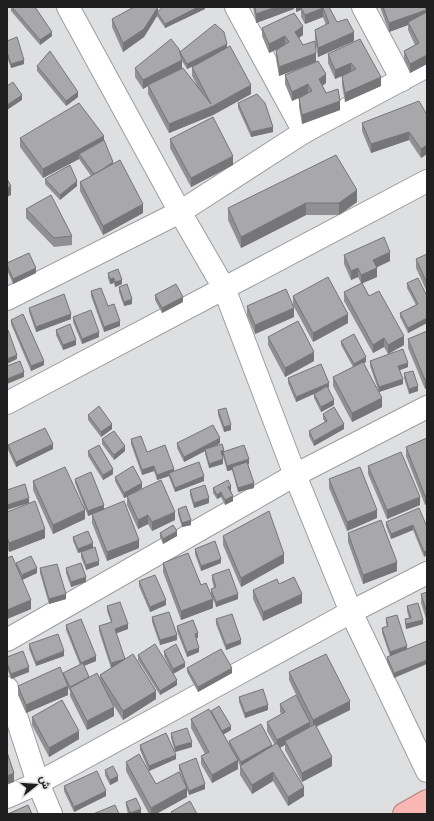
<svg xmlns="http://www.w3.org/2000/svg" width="434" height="821" font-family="Georgia,Vazirmatn,serif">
<rect width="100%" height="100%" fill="#dedfe1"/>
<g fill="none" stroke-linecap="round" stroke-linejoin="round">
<defs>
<g id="minor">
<polyline points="68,7 180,212 224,288 295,475 351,612 427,771"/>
<polyline points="236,7 304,132"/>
<polyline points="363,7 402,80"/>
<polyline points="7,299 180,212 304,132 427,66"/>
<polyline points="7,403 427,181"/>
<polyline points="7,640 295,475 427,407"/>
<polyline points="7,688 38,783 51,814"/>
<polyline points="7,797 38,783 351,612 427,573"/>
</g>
<polyline id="highway" points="404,814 427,801"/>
</defs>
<use href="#minor" stroke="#9c9d9f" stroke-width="24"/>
<use href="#highway" stroke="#ac8280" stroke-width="24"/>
<use href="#minor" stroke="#fff" stroke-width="22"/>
<use href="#highway" stroke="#f8b7b3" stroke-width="22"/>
</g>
<g fill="#909093" fill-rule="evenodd">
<polygon points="11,7 35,7 52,36 40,45 11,11"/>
<polygon points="158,7 158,11 205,7 205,9 165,28 157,16 144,37 123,52 112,27 112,19"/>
<polygon points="253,7 294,7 294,9 256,23"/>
<polygon points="296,7 331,7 330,9 337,22 354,41 318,57 315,39 315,30 326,25 323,17 305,24 301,17 301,10 296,12"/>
<polygon points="380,7 425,7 426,12 427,64 410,73 404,60 404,51 415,45 408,30 408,25 389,32"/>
<polygon points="262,28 303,35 299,38 303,45 316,62 279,76 276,59 276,50 277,49 269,53 262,36"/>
<polygon points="360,39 381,86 345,102 342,85 342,76 335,79 328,63 328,54"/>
<polygon points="7,41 24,64 11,68 7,57"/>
<path d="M227,48L251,94L213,115L169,133L148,94V86L143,89L135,77V68L180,52ZM182,61L187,69L201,62L192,67V76L197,85L182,69Z"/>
<polygon points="37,66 78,97 66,106 37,71"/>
<polygon points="285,75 326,83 322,86 326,93 340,110 302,124 299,107 299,98 292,101 285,84"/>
<polygon points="238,103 273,132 251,137 238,108"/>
<polygon points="427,115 427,154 421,158 409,140 371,153 362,131 362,123"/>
<polygon points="20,138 104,140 113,164 143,213 103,235 80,191 80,182 91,176 79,159 43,178 20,147"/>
<polygon points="170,139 233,165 191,187 170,148"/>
<polygon points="45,179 77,186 60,200 45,184"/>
<polygon points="357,190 357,202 339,215 306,215 241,248 228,220 228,208"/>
<polygon points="26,209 72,236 72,245 54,247 26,218"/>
<polygon points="427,254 427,292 416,268 416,259"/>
<polygon points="344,255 390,261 377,267 377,277 362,283 369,296 404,345 388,354 384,347 373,353 344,301 344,292 361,283 358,277 351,280 344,264"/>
<polygon points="7,263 36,273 13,284 7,270"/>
<polygon points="108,273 122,284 115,287 114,283 110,284 108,278"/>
<polygon points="407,283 427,296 427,323 408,333 400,317 400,313 416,305 407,288"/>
<polygon points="119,287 132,304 124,306 119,292"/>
<polygon points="91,291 120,326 104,332 91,296"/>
<polygon points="155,295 183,302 162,313 155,300"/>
<polygon points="293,296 348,323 313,342 293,305"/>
<polygon points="247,306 294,317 255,334 247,315"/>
<polygon points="29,308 71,319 36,332 29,312"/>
<polygon points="73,317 99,337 82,344 73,322"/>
<polygon points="11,320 44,365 31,371 11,324"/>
<polygon points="56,330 76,345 63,350 56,335"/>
<polygon points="427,331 425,389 408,348 408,339"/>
<polygon points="268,337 314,361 285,377 268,345"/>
<polygon points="341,341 366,362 363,363 382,407 352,422 333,386 333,377 353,367 341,345"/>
<polygon points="370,361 408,367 399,370 403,384 379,392 370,366"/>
<polygon points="404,373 418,391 409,394 404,378"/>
<polygon points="288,378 329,387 328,388 334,405 321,412 314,398 314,394 296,402 288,383"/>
<polygon points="218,410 231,430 224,432 218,415"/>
<polygon points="323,414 344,429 314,446 309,436 309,431 325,422 323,419"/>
<polygon points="88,415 112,429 101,437 88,420"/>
<polygon points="427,438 425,505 406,456 406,447"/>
<polygon points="102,439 125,451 114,460 102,444"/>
<polygon points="131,439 147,452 174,471 204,481 175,492 169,477 169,476 157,480 154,471 142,475 131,444"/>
<polygon points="177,443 220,443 214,447 249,464 248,464 254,488 238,492 232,470 227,471 223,456 222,456 223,464 209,468 205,454 205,451 184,462 177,448"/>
<polygon points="8,445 53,449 16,467 8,450"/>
<polygon points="88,451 113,474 103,480 88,456"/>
<polygon points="368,466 420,505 387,519 368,474"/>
<polygon points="115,477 142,488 135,492 175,520 152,531 148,524 138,529 127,505 127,497 124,498 115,481"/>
<polygon points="75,479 104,509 139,548 107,561 92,523 92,514 88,516 75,483"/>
<polygon points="329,479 377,518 347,531 329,488"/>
<polygon points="33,481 85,519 53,534 33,490"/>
<polygon points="213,488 231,490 233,501 225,505 221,497 217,499 213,493"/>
<polygon points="190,490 209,503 194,508 190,495"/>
<polygon points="178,509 191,525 182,527 178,514"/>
<polygon points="7,512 45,538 9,552 7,546"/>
<polygon points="386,522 427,527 424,557 413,530 391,539 386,526"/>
<polygon points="160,533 177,536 163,544 160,537"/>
<polygon points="348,533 397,571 363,584 348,542"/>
<polygon points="223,536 284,563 241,587 223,545"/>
<polygon points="73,537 93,548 85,551 99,565 86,570 81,557 81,552 78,553 73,541"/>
<polygon points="195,549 221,563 201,571 195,554"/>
<polygon points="7,558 16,566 16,563 37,573 22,580 31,609 7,619"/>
<polygon points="163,563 201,585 213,608 181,620 163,572"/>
<polygon points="40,568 66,599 49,604 40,573"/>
<polygon points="66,568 86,582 71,587 66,573"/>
<polygon points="212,575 238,599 216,607 211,594 211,589 214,588 212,580"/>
<polygon points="139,581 166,605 150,612 139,586"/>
<polygon points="253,590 302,603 263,621 253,599"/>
<polygon points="427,592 427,622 421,603 421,594"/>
<polygon points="107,606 128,629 116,633 125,660 156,699 123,720 109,698 114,716 87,730 70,696 70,691 68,688 68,695 26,713 18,695 18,686 63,674 80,665 66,630 66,625 96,661 84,666 89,677 100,681 100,675 111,668 99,631 99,626 111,622 107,611"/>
<polygon points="407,606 423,624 406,629 405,624 405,619 409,618 407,611"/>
<polygon points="397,615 394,678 387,662 387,657 390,656 382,633 382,628 387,627 386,623 386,618"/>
<polygon points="152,617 177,640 160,645 152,622"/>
<polygon points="216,619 241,644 226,650 216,624"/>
<polygon points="177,626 198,638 196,638 199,652 187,657 177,631"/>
<polygon points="29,644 64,656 36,666 29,649"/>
<polygon points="164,651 185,667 173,674 164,656"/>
<polygon points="138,655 177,685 160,695 138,660"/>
<polygon points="7,657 29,672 11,679 7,668"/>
<polygon points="187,668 232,673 198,692 187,672"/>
<polygon points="289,672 350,710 316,727 332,766 302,782 285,750 285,745 280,748 304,796 288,806 273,781 252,794 240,775 240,766 238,761 238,769 212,783 201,764 201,756 205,754 191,728 191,719 211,713 211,711 231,730 223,735 229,746 229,741 272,746 275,745 267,731 267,722 282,715 280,712 280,704 301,705 289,680"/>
<polygon points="239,697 268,710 245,718 239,702"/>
<polygon points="32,717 79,739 49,757 32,725"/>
<polygon points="171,733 192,747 175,752 171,738"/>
<polygon points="140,745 176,759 149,771 140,750"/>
<polygon points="126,762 156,784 184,781 179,770 179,765 205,789 189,795 187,790 187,797 156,814 149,814 126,771"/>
<polygon points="105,770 118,781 110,785 105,775"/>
<polygon points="64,786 106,796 74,812 64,791"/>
<polygon points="126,802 141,814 128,814 126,806"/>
</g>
<g fill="#767678">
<polygon points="158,7 157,16 144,37 123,52 123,43"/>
<polygon points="198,7 205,7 205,9 165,28 165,24"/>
<polygon points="276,7 294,7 294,9 256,23 256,14"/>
<polygon points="296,7 308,7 301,8 301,10 296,12"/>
<polygon points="323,8 323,17 305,24 305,15"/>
<polygon points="426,10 426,19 408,22 408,25 389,32 389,23"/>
<polygon points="303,26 303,35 295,40 295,32"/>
<polygon points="52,32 52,36 40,45 40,40"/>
<polygon points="354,32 354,41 318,57 318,48"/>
<polygon points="285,36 285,45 269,53 269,44"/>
<polygon points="227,44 227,49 187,69 187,64"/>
<polygon points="316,53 316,62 279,76 279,67"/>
<polygon points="427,55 427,64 410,73 410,64"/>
<polygon points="24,60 24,64 11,68 11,64"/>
<polygon points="182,60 182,69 148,85 148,86 143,89 143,80"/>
<polygon points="351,63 351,72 335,79 335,70"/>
<polygon points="326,74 326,83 319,88 319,79"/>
<polygon points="381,77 381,86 345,102 345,93"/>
<polygon points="308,84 308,93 292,101 292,92"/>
<polygon points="251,85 251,94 213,115 169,133 169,124"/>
<polygon points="78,92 78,97 66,106 66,101"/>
<polygon points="22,95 22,100 7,110 7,105"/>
<polygon points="340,101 340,110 302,124 302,115"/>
<polygon points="273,127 273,132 251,137 251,132"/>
<polygon points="409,132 409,140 371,153 371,144"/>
<polygon points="104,136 104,145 79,154 79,159 43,178 43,169"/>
<polygon points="427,145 427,154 421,158 421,149"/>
<polygon points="233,156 233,165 191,187 191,178"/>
<polygon points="113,162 113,166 95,176"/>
<polygon points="77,181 77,186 60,200 60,195"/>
<polygon points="11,186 11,195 7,197 7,188"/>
<polygon points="357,190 357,202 339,215 339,203"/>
<polygon points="306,203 306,215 241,248 241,237"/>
<polygon points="143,204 143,213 103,235 103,226"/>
<polygon points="390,252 390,261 373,269 373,260"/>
<polygon points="36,268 36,273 13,284 13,279"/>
<polygon points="358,268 358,277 351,280 351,271"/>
<polygon points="377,268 377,277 361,284 361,275"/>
<polygon points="114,278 114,283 110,284 110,279"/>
<polygon points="122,280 122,284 115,287 115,282"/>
<polygon points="183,297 183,302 162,313 162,308"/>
<polygon points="132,299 132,304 124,306 124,302"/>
<polygon points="294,308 294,317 255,334 255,325"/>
<polygon points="71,314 71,319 36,332 36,327"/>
<polygon points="348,314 348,323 313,342 313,333"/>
<polygon points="427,318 427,323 408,333 408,328"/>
<polygon points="120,321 120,326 104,332 104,327"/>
<polygon points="99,332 99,337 82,344 82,339"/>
<polygon points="404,336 404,345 388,354 388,345"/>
<polygon points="384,338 384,347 373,353 373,345"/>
<polygon points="76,340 76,345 63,350 63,345"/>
<polygon points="314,352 314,361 285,377 285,368"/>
<polygon points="17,355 17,359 7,364 7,359"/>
<polygon points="366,357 366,362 354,369 354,364"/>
<polygon points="44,361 44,365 31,371 31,366"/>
<polygon points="408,363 408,367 398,371 398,366"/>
<polygon points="24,372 24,377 7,384 7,379"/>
<polygon points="403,379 403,384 379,392 379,387"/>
<polygon points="427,379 427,388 425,389 425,380"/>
<polygon points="329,383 329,387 296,402 296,397"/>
<polygon points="418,386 418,391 409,394 409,389"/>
<polygon points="382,398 382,407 352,422 352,413"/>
<polygon points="334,400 334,405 321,412 321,407"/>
<polygon points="112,424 112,429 101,437 101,432"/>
<polygon points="344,424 344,429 314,446 314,441"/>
<polygon points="231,425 231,430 224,432 224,427"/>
<polygon points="220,438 220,443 205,451 205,449 205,451 184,462 184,457"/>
<polygon points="53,444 53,449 16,467 16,462"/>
<polygon points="125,446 125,451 114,460 114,455"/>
<polygon points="224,450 224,455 223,452 223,456 221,456 221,451"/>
<polygon points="223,459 223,464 209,468 209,464"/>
<polygon points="249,459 249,464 233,469 232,467 232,470 227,471 227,466"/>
<polygon points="154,466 154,471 142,475 142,470"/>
<polygon points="113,469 113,474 103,480 103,475"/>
<polygon points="174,469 174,474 169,473 169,476 157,480 157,475"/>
<polygon points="204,476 204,481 175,492 175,488"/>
<polygon points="142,483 142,488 124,498 124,493"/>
<polygon points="254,483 254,488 238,492 238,488"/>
<polygon points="231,486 231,490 228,492 228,487"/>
<polygon points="221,492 221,497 217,499 217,495"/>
<polygon points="427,495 427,504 425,505 425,496"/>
<polygon points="233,496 233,501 225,505 225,500"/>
<polygon points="420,497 420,505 387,519 387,510"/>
<polygon points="29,498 29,503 7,510 7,505"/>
<polygon points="209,498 209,503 194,508 194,503"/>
<polygon points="104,505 104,510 88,516 88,511"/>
<polygon points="85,510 85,519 53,534 53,525"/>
<polygon points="377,510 377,518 347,531 347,522"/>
<polygon points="175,512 175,520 152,531 152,522"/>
<polygon points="148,515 148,524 138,529 138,520"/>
<polygon points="191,520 191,525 182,527 182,523"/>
<polygon points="413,525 413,530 391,539 391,534"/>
<polygon points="45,529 45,538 9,552 9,543"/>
<polygon points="177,531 177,536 163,544 163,539"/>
<polygon points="139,540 139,548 107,561 107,552"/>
<polygon points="93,543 93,548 78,553 78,549"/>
<polygon points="427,550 427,555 424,557 424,552"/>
<polygon points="284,554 284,563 241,587 241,578"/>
<polygon points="221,559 221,563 201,571 201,566"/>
<polygon points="99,561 99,565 86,570 86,565"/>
<polygon points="397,562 397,571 363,584 363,575"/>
<polygon points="37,568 37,573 22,580 22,575"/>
<polygon points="86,577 86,582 71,587 71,582"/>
<polygon points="66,594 66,599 49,604 49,599"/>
<polygon points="238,594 238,599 216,607 216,602"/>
<polygon points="302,594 302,603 263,621 263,612"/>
<polygon points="213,599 213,608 181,620 181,611"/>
<polygon points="31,600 31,609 7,619 7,610"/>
<polygon points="166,600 166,605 150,612 150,607"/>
<polygon points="423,620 423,624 406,629 406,624"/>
<polygon points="128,624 128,629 115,634 115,629"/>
<polygon points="198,633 198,638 195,638 195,634"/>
<polygon points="177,635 177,640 160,645 160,640"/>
<polygon points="241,640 241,644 226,650 226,645"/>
<polygon points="407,646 407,651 390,657 390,652"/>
<polygon points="199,648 199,652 187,657 187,652"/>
<polygon points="64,651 64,656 36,666 36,662"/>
<polygon points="96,656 96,661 81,667 81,663"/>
<polygon points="125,659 125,664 111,668 111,663"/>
<polygon points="427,660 427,664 394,678 394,673"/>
<polygon points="185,663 185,667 173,674 173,669"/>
<polygon points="29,667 29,672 11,679 11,674"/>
<polygon points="232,668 232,673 198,692 198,687"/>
<polygon points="177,680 177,685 160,695 160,691"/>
<polygon points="68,686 68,695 26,713 26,705"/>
<polygon points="156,691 156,699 123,720 123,711"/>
<polygon points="350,701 350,710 313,728 313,720"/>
<polygon points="268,705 268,710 245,718 245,713"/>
<polygon points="114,707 114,716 87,730 87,721"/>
<polygon points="310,722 310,731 285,741 285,745 277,749 277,740"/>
<polygon points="231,726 231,730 222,735 222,731"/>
<polygon points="79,731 79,739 49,757 49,748"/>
<polygon points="192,742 192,747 175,752 175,747"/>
<polygon points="272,745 272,750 241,767 241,762"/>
<polygon points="176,755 176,759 149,771 149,766"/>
<polygon points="332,757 332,766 302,782 302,773"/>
<polygon points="238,760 238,769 212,783 212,775"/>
<polygon points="273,772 273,781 252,794 252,785"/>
<polygon points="14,773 14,782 7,784 7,776"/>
<polygon points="118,776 118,781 110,785 110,780"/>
<polygon points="205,784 205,789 189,795 189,791"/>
<polygon points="304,787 304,796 288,806 288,797"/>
<polygon points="187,788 187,797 156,814 151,814 151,808"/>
<polygon points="106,791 106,796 74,812 74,807"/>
<polygon points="141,809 141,814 130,814 130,813"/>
</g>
<g fill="#a8a8ab" stroke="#767678">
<polygon points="12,7 35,7 52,32 40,40"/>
<polygon points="134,7 158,7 144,29 123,43 112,19"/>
<polygon points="163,7 198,7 165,24 157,12"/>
<polygon points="255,7 276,7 256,14"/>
<polygon points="303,7 329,7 337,22 347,19 354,32 318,48 315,30 329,23 323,8 305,15 301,8"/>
<polygon points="383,7 425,7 426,10 389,23"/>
<polygon points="427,12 427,55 410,64 404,51 419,43 408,22"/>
<polygon points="294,13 303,26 295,32 303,45 315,41 316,53 279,67 276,50 289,42 285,36 269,44 262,28"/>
<polygon points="215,24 224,32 227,44 187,64 181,54 180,52"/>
<polygon points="17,37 24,60 11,64 7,52 7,41"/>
<polygon points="171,39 179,49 182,60 143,80 135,68"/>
<polygon points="360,39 381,77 345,93 342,76 356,69 351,63 335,70 328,54"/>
<polygon points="230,46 251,85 213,106 169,124 148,85 183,68 211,104 192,67"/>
<polygon points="50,51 78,92 66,101 37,66"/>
<polygon points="318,61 326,74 319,79 326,93 338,89 340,101 302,115 299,98 312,91 308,84 292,92 285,75"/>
<polygon points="13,82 22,95 7,105 7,86"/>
<polygon points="257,94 265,103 273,127 251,132 238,103"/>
<polygon points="419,101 427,115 427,145 421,149 409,132 371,144 362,123"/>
<polygon points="79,103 104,136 43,169 20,138"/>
<polygon points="213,117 233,156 191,178 170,139"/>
<polygon points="104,140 113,162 103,169 94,174 79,154"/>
<polygon points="336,155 357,190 339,203 306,203 241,237 228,208"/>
<polygon points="120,160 143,204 103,226 80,182"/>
<polygon points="70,165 77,181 60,195 45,179"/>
<polygon points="7,179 11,186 7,188"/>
<polygon points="51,195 72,236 54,238 26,209"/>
<polygon points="384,237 390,252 373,260 377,268 361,275 358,268 351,271 344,255"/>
<polygon points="29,253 36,268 13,279 7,265 7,263"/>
<polygon points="427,254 427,283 416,259"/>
<polygon points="118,269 122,280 115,282 114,278 110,279 108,273"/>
<polygon points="328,277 348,314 313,333 293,296"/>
<polygon points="418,278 427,296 427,318 408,328 400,313 418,304 407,283"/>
<polygon points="362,283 369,296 379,291 404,336 388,345 384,338 373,345 344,292"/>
<polygon points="127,284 132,299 124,302 119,287"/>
<polygon points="176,284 183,297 162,308 155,295"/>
<polygon points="101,288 108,306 114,304 120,321 104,327 91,291"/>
<polygon points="286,289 294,308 255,325 247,306"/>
<polygon points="64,294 71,314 36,327 29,308"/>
<polygon points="91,310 99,332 82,339 73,317"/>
<polygon points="23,314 44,361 31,366 11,320"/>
<polygon points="298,321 314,352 285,368 268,337"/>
<polygon points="70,324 76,340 63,345 56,330"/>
<polygon points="8,330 17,355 7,359 7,331"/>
<polygon points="427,331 427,379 425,380 408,339"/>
<polygon points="354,334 366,357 354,364 341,341"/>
<polygon points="403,349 408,363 398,366 403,379 379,387 370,361"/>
<polygon points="20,361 24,372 7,379 7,366"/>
<polygon points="363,362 382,398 352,413 333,377"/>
<polygon points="321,364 329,383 296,397 288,378"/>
<polygon points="413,371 418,386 409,389 404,373"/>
<polygon points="327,386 334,400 321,407 314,394"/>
<polygon points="99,406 112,424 101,432 88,415"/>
<polygon points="334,407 344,424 314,441 309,431 327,421 323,414"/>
<polygon points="226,408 231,425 224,427 218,410"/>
<polygon points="213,425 220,438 184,457 177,443"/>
<polygon points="45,428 53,444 16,462 8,445"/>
<polygon points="114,431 125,446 114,455 102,439"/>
<polygon points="141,436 147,452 165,445 174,469 157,475 154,466 142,470 131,439"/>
<polygon points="427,438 427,495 425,496 406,447"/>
<polygon points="222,444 224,450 221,451 223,459 209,464 205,449"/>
<polygon points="99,445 113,469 103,475 88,451"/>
<polygon points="244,445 249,459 227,466 223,452"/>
<polygon points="401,452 420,497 387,510 368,466"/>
<polygon points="199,462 204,476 175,488 169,473"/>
<polygon points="247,462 254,483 238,488 232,467"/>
<polygon points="133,466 142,483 124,493 115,477"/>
<polygon points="65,467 85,510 53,525 33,481"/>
<polygon points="360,467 377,510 347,522 329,479"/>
<polygon points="91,472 104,505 88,511 75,479"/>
<polygon points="161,480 175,512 152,522 148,515 138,520 127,496"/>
<polygon points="228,480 231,486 228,487 233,496 225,500 221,492 217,495 213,488"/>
<polygon points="25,484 29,498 7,505 7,490"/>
<polygon points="205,485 209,498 194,503 190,490"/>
<polygon points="35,501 45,529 9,543 7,537 7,512"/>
<polygon points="124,501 139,540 107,552 92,514"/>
<polygon points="186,506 191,520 182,523 178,509"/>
<polygon points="419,508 427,527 427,550 424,552 413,525 391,534 386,522"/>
<polygon points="269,511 284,554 241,578 223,536"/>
<polygon points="381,520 397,562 363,575 348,533"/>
<polygon points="173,525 177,531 163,539 160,533"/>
<polygon points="88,531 93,543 78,549 73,537"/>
<polygon points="215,541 221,559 201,566 195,549"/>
<polygon points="95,547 99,561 86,565 81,552"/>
<polygon points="188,553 201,585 206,583 213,599 181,611 163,563"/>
<polygon points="12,556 31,600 7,610 7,558"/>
<polygon points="31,556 37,568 22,575 16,563"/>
<polygon points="81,563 86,577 71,582 66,568"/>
<polygon points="57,564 66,594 49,599 40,568"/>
<polygon points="229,569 238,594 216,602 211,589 216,587 212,575"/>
<polygon points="155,575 166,600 150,607 139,581"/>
<polygon points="294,577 302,594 263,612 253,590 277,579 279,584"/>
<polygon points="427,592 427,613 421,594"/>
<polygon points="120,602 128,624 115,629 125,659 111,663 99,626 112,622 107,606"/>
<polygon points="418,603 423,620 406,624 405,619 411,618 407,606"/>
<polygon points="169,612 177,635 160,640 152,617"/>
<polygon points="232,614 241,640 226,645 216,619"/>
<polygon points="397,615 407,646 390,652 382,628 388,626 386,618"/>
<polygon points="81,619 96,656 81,663 66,625"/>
<polygon points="193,620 198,633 195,634 199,648 187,652 177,626"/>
<polygon points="58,634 64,651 36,662 29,644"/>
<polygon points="427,641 427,660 394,673 387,657"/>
<polygon points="155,644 177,680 160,691 138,655"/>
<polygon points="176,644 185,663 173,669 164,651"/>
<polygon points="221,649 232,668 198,687 187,668"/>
<polygon points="23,651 29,667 11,674 7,663 7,657"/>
<polygon points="133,654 156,691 123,711 100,675"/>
<polygon points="326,654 350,701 313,720 289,672"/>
<polygon points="83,663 89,677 70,687 63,673"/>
<polygon points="60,667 68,686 26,705 18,686"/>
<polygon points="97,673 114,707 87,721 70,688"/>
<polygon points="263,689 268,705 245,713 239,697"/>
<polygon points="296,695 310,722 277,740 267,722 285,712 280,704"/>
<polygon points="62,700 79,731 49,748 32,717"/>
<polygon points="219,706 231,726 222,731 211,711"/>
<polygon points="209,709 238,760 212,775 201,756 209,752 191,719"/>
<polygon points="261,724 272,745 241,762 229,741"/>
<polygon points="315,724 332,757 302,773 285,741"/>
<polygon points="187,728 192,742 175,747 171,733"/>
<polygon points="166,733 176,755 149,766 140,745"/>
<polygon points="277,743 304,787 288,797 273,772 252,785 240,766"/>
<polygon points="7,752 14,773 7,776"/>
<polygon points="139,754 156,784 179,772 187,788 151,808 126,762"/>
<polygon points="196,758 205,784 189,791 179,765"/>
<polygon points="113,766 118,776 110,780 105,770"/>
<polygon points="97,771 106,791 74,807 64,786"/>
<polygon points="136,798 141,809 130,813 126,802"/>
<polygon points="190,801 197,814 173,814 171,812"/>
<polygon points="28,805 32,814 8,814"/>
<polygon points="115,805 119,814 93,814"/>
</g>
<rect width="434" height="821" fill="none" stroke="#1f1f20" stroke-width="16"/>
<g transform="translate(36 785) rotate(73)" stroke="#dedfe1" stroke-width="3" paint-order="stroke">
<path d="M0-3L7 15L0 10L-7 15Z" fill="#1f1f20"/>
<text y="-6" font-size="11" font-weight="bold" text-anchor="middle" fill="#1f1f20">ش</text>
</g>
</svg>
